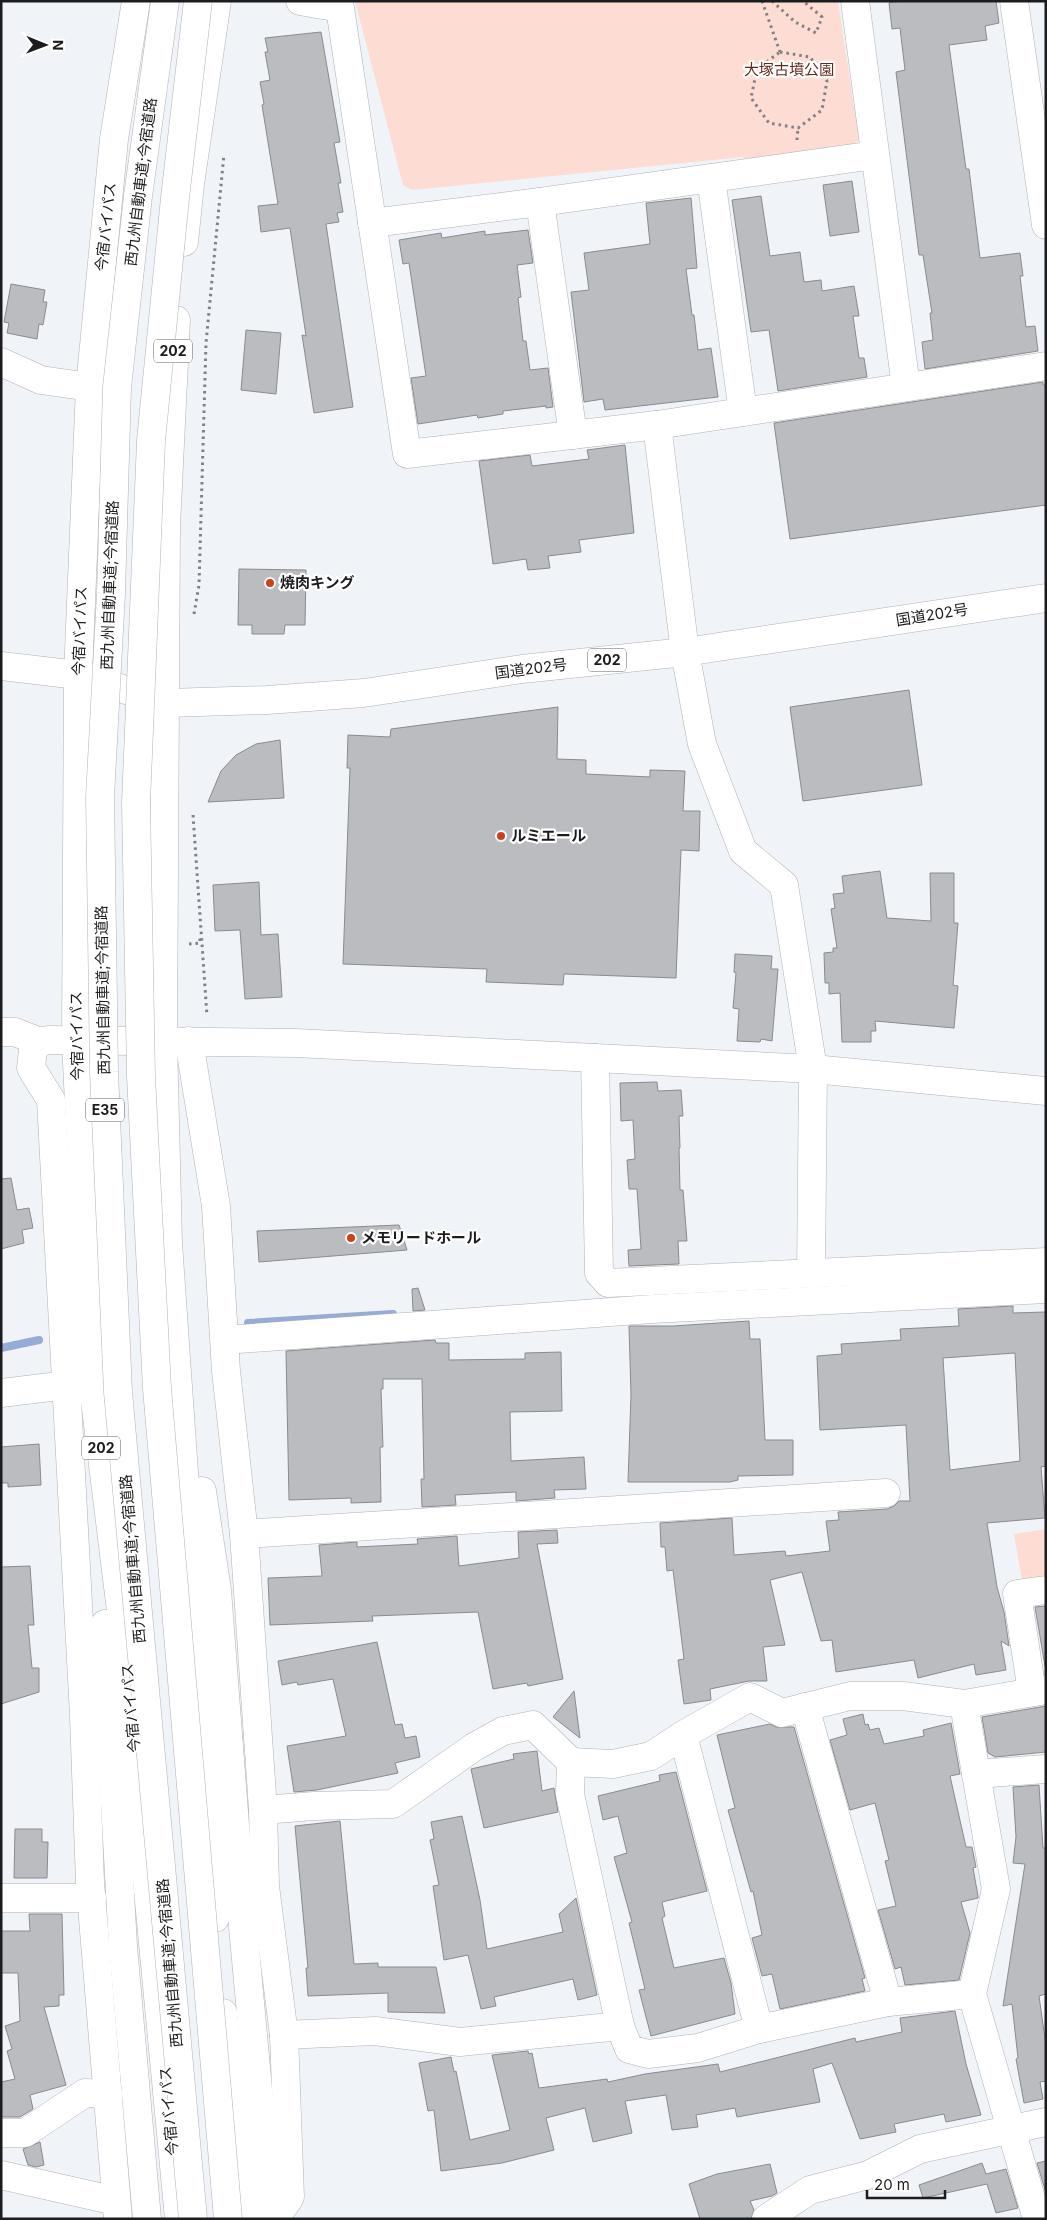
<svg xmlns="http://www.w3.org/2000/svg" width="1047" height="2220" font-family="Inter,'Noto Sans JP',sans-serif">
<rect width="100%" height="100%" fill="#f0f3f7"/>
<g fill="#fcdcd3">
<polygon points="355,1 838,1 859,140 851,146 744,162 743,157 412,190 403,185"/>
<polygon points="1046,1529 1046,1576 1022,1580 1014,1534"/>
</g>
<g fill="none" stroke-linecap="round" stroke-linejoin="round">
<g stroke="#95acd4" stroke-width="8">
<polyline points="248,1323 393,1314"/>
<polyline points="1,1348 39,1340"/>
</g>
</g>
<g fill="#babcc0" stroke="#898b8f" fill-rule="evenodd">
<polygon points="901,1 996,1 999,23 985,26 987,40 949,45 966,169 969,169 980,258 1020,253 1023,276 1020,276 1026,327 1035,326 1038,351 925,369 922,342 933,340 930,313 932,313 923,255 919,255 896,72 905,70 900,28 892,29 889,3"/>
<polygon points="321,32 340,142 334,143 341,183 338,183 343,212 337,213 339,222 326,224 353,407 314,413 302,335 306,336 290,228 261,232 258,206 278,204 262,105 264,104 260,82 270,80 265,52 268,52 265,38"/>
<polygon points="852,181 859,232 830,236 823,185"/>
<polygon points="761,196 770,256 800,252 804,282 821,280 822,291 854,286 859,316 853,316 859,358 864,358 867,377 778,391 769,330 751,332 732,200"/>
<polygon points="691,198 697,268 686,269 692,315 694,315 698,350 711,348 718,397 605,410 603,399 584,402 571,292 589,290 584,253 650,244 646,203"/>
<polygon points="528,230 533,263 517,265 521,297 518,298 523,341 526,341 530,370 548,368 553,407 546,408 546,406 503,411 503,414 478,418 477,415 418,424 411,378 426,376 409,263 403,264 399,240 441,233 442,238 485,231 485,235"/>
<polygon points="11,284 45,290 43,302 47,302 43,325 39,324 37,339 7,333 9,323 4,322"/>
<polygon points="246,330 281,333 276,394 241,390"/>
<polygon points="1043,382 1043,385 1046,385 1046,505 790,539 774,423"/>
<polygon points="625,445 634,533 579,540 581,552 548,556 550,568 528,570 526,559 493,564 479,461 530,455 532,466 589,459 587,450"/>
<polygon points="239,569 306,570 305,625 285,625 284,634 252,634 252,625 238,625"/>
<polygon points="909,690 922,785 803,801 790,707"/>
<polygon points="558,707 557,759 586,760 586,774 650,777 650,770 685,771 683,811 700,811 699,851 681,850 676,978 564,974 563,985 486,982 487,969 343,964 350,768 347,768 348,735 390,737 391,729"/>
<polygon points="280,740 284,798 208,802 221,771 236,755 256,744"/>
<polygon points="880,871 887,918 931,921 930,873 954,873 954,923 958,923 953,985 958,986 954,1028 875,1021 876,1031 871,1031 871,1042 842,1042 840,993 829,994 829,983 825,983 824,953 833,952 833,948 837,948 831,909 835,908 833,894 844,893 842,876"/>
<polygon points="259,882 261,935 278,934 282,997 245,999 240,930 215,931 213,885"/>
<polygon points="735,954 772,956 771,969 778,969 772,1041 761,1039 760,1042 737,1041 739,1009 733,1008 736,973 734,972"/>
<polygon points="657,1082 658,1091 681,1090 683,1116 679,1116 680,1148 679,1148 680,1190 683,1190 687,1241 678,1241 679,1264 629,1266 628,1250 641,1249 637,1189 629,1189 627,1160 635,1159 633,1120 621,1121 620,1083"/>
<polygon points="11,1178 17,1210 29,1208 33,1228 22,1230 24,1243 1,1249 1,1179"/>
<polygon points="399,1225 407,1250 259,1262 257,1231"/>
<polygon points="418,1288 425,1310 413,1311 412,1289"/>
<path d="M1013,1306V1313L1046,1312V1466L1041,1467L1045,1518L987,1523L997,1587L1004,1612L1009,1646L1001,1641L1006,1670L976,1675L974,1664L918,1678L914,1660L836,1672L832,1640L821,1641L802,1572L770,1580L785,1645L763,1647L767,1681H749L710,1689L711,1700L684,1704L678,1660L684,1659L673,1570L667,1571L665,1547H661L660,1523L732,1518L734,1555L785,1551L786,1556L830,1551L826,1521L839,1520L838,1512L887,1509L894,1506L899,1501H910L906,1425L820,1430L817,1356L842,1354L841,1344L901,1340L900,1329L959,1326L958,1309ZM1015,1353L1020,1461L950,1470L943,1358Z"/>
<polygon points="749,1321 750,1339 760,1339 765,1440 793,1440 793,1475 738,1476 738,1480 730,1482 628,1482 631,1395 629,1326 673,1326"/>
<polygon points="435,1340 436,1343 449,1343 449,1360 525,1359 525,1353 561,1352 562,1411 510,1412 511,1461 584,1457 586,1489 554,1490 555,1498 516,1501 516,1492 455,1495 456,1505 422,1507 421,1479 424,1479 422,1379 383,1379 383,1389 381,1389 383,1447 380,1447 381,1502 351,1503 351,1498 289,1500 286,1351"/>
<polygon points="39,1444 41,1485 8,1487 8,1483 1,1483 1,1447"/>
<polygon points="557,1530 558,1543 537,1544 563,1679 528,1686 527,1683 493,1689 478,1612 372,1616 373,1621 270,1625 268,1578 322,1576 319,1545 357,1542 357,1547 418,1544 417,1539 457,1536 459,1566 519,1558 518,1532"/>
<polygon points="30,1566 34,1625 28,1625 32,1668 39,1668 39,1692 1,1704 1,1567"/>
<polygon points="1046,1606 1046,1672 1035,1607"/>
<polygon points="377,1642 395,1725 402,1724 405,1738 416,1736 420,1757 395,1763 398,1773 317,1790 294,1792 287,1746 346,1736 333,1679 298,1685 297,1682 282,1685 278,1661"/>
<polygon points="574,1691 580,1738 553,1717"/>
<polygon points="1046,1706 1046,1752 995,1757 988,1753 982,1717"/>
<polygon points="863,1714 865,1725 868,1724 870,1730 879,1728 884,1744 924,1736 923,1730 951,1723 960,1774 950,1776 966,1847 972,1847 976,1867 973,1868 978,1896 978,1898 961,1902 970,1933 959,1980 905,1985 901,1967 895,1969 878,1910 896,1906 885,1861 889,1860 875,1803 850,1810 830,1740 847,1735 843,1719"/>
<polygon points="770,1724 776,1727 794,1727 865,1978 862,1979 865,1991 780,2009 772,1974 762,1976 752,1938 762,1935 753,1891 751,1892 728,1810 735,1808 717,1735"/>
<polygon points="537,1751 542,1791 554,1788 558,1812 484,1828 471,1769 514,1759 513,1754"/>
<polygon points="676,1772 707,1891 662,1902 665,1916 662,1918 674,1968 724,1958 731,1983 735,2014 651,2036 639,1990 645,1989 629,1923 632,1922 614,1857 627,1853 618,1816 603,1820 598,1796 660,1781 659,1775"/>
<polygon points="1039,1785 1043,1848 1046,1848 1046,1994 1039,1996 1046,2046 1046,2081 1040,2082 1043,2099 1024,2103 1016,2059 1018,2058 1012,2004 1003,2006 1025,1864 1013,1863 1016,1837 1013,1787"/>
<polygon points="462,1816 480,1900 487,1949 563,1932 559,1914 576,1898 597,1995 578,2000 573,1979 494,1997 496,2006 481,2009 468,1955 444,1960 433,1886 439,1885 430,1840 434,1839 431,1822"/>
<polygon points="340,1821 354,1964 378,1963 378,1967 436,1967 445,2013 388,2012 388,1993 308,1996 306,1968 308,1968 295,1826"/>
<polygon points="15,1829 42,1829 42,1842 48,1842 47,1878 14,1878"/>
<polygon points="29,1914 62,1914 64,1995 59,1995 59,2006 44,2007 66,2085 30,2095 33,2109 20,2117 1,2117 1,2082 15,2079 7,2051 12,2049 5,2026 20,2021 18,1973 1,1973 1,1931 30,1931"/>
<polygon points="955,2011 966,2064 981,2115 946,2122 944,2114 894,2124 896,2132 860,2139 832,2063 813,2069 820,2102 737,2117 735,2108 696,2115 698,2127 672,2130 666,2095 625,2101 632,2133 593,2142 585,2108 546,2118 554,2150 502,2163 441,2171 434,2110 428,2111 419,2063 451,2057 454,2072 456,2071 470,2140 510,2130 492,2055 528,2051 529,2054 532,2053 539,2088 607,2079 608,2082 645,2074 718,2064 720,2072 855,2038 856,2042 902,2032 900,2018"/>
<polygon points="40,2142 44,2165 36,2167 28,2165 23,2149"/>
<polygon points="1046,2161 1046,2193 1037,2163"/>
<polygon points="982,2163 986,2174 1006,2169 1018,2208 996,2213 987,2184 923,2198 919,2185"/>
<polygon points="770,2164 777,2193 772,2196 750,2201 754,2210 751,2219 700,2219 689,2184 717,2174"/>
</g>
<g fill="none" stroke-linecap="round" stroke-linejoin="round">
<defs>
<g id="minor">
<polyline points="300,1 340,8 407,454 657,425 1046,366"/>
<polyline points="855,1 906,387"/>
<polyline points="1014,1 1046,225"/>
<polyline points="711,178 743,412"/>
<polyline points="540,202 573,435"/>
<polyline points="372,223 540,202 875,155"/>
<polyline points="1,362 41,380 90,387"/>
<polyline points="657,425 685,652 702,744 743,851 784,885 813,1069 811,1274"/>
<polyline points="1,666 78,675"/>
<polyline points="1,1032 15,1032 40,1042"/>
<polyline points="189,1041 216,1206 226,1371 244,1534 263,1810 265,1886 284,2035 290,2197 275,2219"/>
<polyline points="595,1058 599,1273 608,1283 1046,1262"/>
<polyline points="225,1340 652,1309 1046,1289"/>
<polyline points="244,1534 886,1493"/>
<polyline points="1032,1692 1017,1594 1046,1590"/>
<polyline points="964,1704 996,1889 972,1994 1037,2219"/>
<polyline points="805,1707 888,2002"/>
<polyline points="683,1735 759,2029"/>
<polyline points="976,1774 1046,1769"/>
<polyline points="263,1810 314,1806 393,1804 474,1747 503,1731 533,1725 571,1762"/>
<polyline points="1,1898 92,1898"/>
<polyline points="972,1994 888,2002 759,2029 698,2048 648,2054 629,2049 620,2026 570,1794 571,1762 613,1764 651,1756 683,1735 750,1697 782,1713 850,1696 903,1696 964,1704 1046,1690"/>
<polyline points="284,2035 375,2031 460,2042 620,2026"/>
<polyline points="1,2133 25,2133 85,2093 108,2094"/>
<polyline points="1,2175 116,2201"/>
<polyline points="118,2219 90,1882 84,1716 51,1100 31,1068 33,1050 40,1042 49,1040 296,1043 595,1058 813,1069 1046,1091"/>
<polyline points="766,2219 810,2190 868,2175 920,2149 1046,2122"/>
</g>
<polyline id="major" points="1,1393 67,1385"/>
<g id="highway">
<polyline points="136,1 114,139 90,387 78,675 76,1041 92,1376 124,1635 179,2219"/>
<polyline points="184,242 190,184 217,1"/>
<polyline points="176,320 166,526 163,1040 168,1243 215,1918"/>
<polyline points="83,676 166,703 267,700 364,693 522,669 685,652 1046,598"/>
<polyline points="202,1491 217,1590 242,1916 270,2219"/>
<polyline points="105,1624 123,1946 147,2219"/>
<polyline points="223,2013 245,2219"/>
</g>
</defs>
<use href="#minor" stroke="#b0b2b6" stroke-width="29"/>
<use href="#major" stroke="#b0b2b6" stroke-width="29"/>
<use href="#highway" stroke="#b0b2b6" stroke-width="29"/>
<g stroke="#808184" stroke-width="3" stroke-dasharray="2.5 4" stroke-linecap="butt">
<polyline points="762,1 780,52"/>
<polyline points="772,1 795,22 816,33 822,17 803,1"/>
<polygon points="780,52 810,57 827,81 822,110 798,128 769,123 751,98 757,69"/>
<polyline points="797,140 798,128"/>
<polyline points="194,614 199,585 206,343 224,154"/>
<polyline points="193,815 207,1016"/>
<polyline points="189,944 200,943 200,936"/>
</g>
<use href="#minor" stroke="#fff" stroke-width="28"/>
<use href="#major" stroke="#fff" stroke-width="28"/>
<use href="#highway" stroke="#fff" stroke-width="28"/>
<defs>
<g id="highway-bridge">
<polyline points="165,1 138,196 117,387 111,593 100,797 104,1072 118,1392 193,2219"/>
<polyline points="198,1 175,198 151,441 136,803 141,1076 157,1388 228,2219"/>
</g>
</defs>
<use href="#highway-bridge" stroke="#b0b2b6" stroke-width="29" stroke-linecap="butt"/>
<use href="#highway-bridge" stroke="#fff" stroke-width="28"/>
</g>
<g fill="#cb411d" stroke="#fff" stroke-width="2">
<circle cx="270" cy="583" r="5"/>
<circle cx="501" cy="836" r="5"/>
<circle cx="351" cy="1238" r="5"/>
</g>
<g text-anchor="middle" stroke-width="4.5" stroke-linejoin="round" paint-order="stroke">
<g fill="#fff" stroke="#606062" stroke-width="1">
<rect x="154" y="339.5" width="38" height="23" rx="4"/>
<rect x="588" y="648.5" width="38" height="23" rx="4"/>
<rect x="86" y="1098.5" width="38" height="23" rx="4"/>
<rect x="82" y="1436.5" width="38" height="23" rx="4"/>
</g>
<g font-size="14" font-weight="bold" fill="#1c1c1e">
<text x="173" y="356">202</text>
<text x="607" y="665">202</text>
<text x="105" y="1115">E35</text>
<text x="101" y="1453">202</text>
</g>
<g font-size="15" fill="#662818" stroke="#fff">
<text x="789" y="75">大塚古墳公園</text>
</g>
<g font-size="15" fill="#1c1c1e" stroke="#fff">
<text transform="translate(141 182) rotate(-83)" y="5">西九州自動車道;今宿道路</text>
<text transform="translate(106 227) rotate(-84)" y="5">今宿バイパス</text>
<text transform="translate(110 585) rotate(-88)" y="5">西九州自動車道;今宿道路</text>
<text transform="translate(932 615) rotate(-9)" y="5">国道202号</text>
<text transform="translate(80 631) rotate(-88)" y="5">今宿バイパス</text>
<text transform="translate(531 669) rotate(-7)" y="5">国道202号</text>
<text transform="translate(103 990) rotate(-91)" y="5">西九州自動車道;今宿道路</text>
<text transform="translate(77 1036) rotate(-91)" y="5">今宿バイパス</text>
<text transform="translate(133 1559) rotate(-95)" y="5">西九州自動車道;今宿道路</text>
<text transform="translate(131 1708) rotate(-95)" y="5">今宿バイパス</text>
<text transform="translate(170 1963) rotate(-95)" y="5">西九州自動車道;今宿道路</text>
<text transform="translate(169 2111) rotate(-95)" y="5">今宿バイパス</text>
</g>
<g font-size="15" font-weight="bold" fill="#1c1c1e" stroke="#fff" text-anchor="start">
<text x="280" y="588">焼肉キング</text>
<text x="511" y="841">ルミエール</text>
<text x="361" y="1243">メモリードホール</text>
</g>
</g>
<rect width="1047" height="2220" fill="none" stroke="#1c1c1e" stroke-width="5"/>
<g transform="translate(45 45) rotate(91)" stroke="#ffffff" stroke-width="4" paint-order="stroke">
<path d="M0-4L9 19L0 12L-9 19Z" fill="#1c1c1e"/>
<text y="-8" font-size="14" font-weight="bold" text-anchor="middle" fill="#1c1c1e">N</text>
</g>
<path d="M867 2190v8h78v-8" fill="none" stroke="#1c1c1e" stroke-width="2.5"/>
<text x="874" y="2190" font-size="15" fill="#1c1c1e" stroke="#ffffff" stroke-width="4" paint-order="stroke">20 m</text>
</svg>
